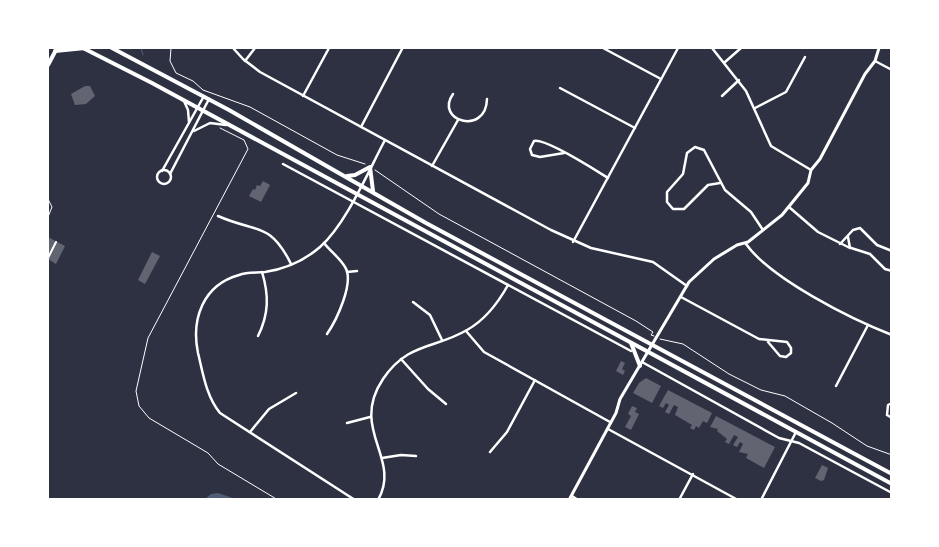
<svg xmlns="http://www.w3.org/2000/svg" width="939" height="547" font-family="'Exo 2',sans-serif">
<rect width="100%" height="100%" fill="#2d3142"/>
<polygon fill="#4f5d75" points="218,493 236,499 205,499 211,494"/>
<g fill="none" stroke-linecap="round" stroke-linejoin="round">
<polyline stroke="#4f5d75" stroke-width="1" points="141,48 143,55"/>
</g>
<g fill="#626471">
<polygon points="85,86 90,86 95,96 86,104 75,105 71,94"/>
<polygon points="263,181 270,185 261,202 249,196 253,189 255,190 257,185 260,186"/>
<polygon points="48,237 65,246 56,264 48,259"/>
<polygon points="152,252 160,256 145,284 138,280"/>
<polygon points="621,361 625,363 622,369 625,371 623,375 616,371"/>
<polygon points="646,378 661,386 652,403 633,393 639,383"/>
<polygon points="668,390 712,413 707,423 703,421 699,428 696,426 694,430 690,428 692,425 675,415 678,407 674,405 669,414 665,412 669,405 666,403 663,408 659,406"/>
<polygon points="632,406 637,408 635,412 639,414 631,430 625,427 631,416 628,414"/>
<polygon points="716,416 775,447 764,468 746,458 748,454 739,452 743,444 740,442 737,447 733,445 738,437 734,435 729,444 725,442 727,439 717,431 718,429 710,427"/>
<polygon points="822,465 828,468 824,480 821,481 815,478"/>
</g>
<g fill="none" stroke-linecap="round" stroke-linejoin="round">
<g stroke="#fff" stroke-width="1">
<polyline points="171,48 170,61 176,73 193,81 203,90 250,107 337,155 365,164"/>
<polyline points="220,128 244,140 248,149 148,338 136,391 139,406 149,418 208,453 218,464 278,500"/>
<polyline points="375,170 439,214 636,321 653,332 651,335 654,336"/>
<polyline points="660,339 683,344 729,374 761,390 785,396 832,423 867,446 892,455"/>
</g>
<polyline stroke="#fff" stroke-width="1" points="48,199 52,207 48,217"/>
<polyline stroke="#fff" stroke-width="2" points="48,258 56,242"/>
<g stroke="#fff" stroke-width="2.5">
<polyline points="233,48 243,59 260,72 551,230 591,248 653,262 687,286"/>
<polyline points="603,48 661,79"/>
<polyline points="712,48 746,91 771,146 811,170"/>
<polyline points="245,61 255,48"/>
<polyline points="875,61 892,70"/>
<polyline points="725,62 741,48"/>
<polyline points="560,88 635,128"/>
<path d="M453,94C434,121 486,136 487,99"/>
<polyline points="303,96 329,48"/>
<polyline points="722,96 739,80"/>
<polyline points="184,101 188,110 189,122"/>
<polyline points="755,108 786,92 805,57"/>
<polyline points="361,127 402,49"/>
<polyline points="194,131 210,123 226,125"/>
<path d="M564,153L540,157L532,155L530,149L534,141C546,138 595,170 608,178"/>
<polyline points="892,155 892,176"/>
<polyline points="283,164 631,351"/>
<polyline points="432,166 458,120"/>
<circle cx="164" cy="177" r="7"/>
<polyline points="162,171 204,96"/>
<polyline points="170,174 209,99"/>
<polyline points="720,183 708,185 684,209 673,209 667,202 667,192 683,174 687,153 695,147 704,150 725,190 751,212 763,230"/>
<polyline points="789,207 818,232 848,247 870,254 885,269 892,271"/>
<path d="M218,216C256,233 270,221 291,264"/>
<polyline points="848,237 850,248"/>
<polyline points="573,242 678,48"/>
<path d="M324,243C330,251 340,258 345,267C355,282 336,321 327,334"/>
<path d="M746,244C771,279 851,319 892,335"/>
<polyline points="840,244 853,230 860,228 877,245 892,251"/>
<polyline points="347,272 357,271"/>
<polyline points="681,297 759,339 787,342 791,348 791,353 786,357 780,356 768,342"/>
<polyline points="413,302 430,315 442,340"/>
<polyline points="466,331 484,352 610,422"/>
<path d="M258,336C269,314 269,295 262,272"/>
<polyline points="401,359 428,389 446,404"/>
<polyline points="642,362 779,438 799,443 892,493"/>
<polyline points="836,386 868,325"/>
<polyline points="892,403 888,405 887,415 892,418"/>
<polyline points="347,423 370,417"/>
<polyline points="608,429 738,500"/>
<polyline points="250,432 269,409 296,393"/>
<polyline points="490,452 507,432 535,380"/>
<polyline points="382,458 401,455 416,456"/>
<polyline points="572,496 578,500"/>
<path d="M355,500L220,413C206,396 203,373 198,353C191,319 203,285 239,275C247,272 256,273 265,272C285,269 305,260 320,247C346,224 368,172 385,140"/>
<path d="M378,500C402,458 349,430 383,379C408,342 435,349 467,330C485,320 498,303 508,285"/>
<polyline points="679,500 693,474"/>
<polyline points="761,500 796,432"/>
</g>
<polyline stroke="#fff" stroke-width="3" points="569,500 616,413 620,399 689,282 714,259 737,245 748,242 782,215 808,183 811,170 820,159 865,74 875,61 879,48"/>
<g stroke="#fff" stroke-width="4">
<polyline points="83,48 152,83 892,484"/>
<polyline points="112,48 229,110 426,223 892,474"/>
<polyline points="55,51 85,48"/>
<polyline points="347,176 355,175 370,167 373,191"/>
<polyline points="631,343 640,366"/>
</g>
<polyline stroke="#fff" stroke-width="4" points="48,65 57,48"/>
</g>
<rect width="939" height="547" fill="none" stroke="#ffffff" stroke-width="98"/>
</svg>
